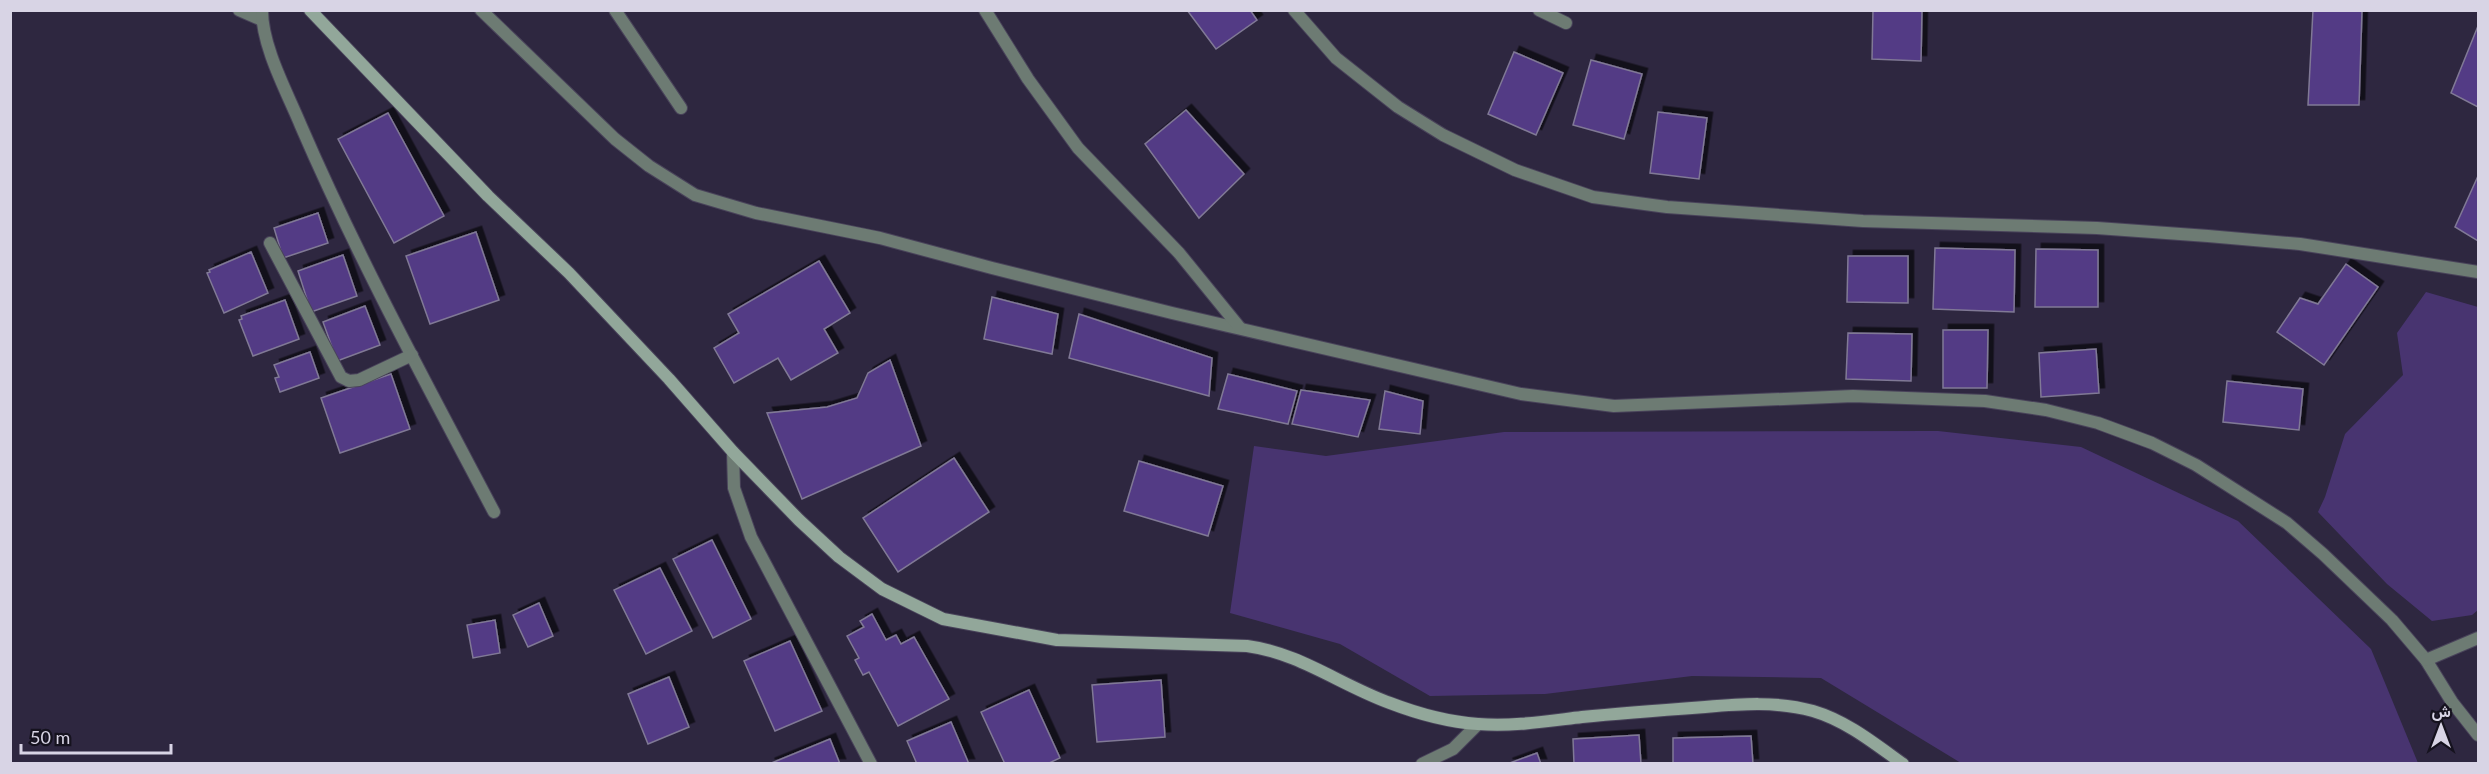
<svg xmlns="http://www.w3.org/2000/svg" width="2489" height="774" font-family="Lato,Vazirmatn,sans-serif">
<defs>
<filter id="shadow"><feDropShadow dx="5.5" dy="-5.5" stdDeviation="0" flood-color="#0009"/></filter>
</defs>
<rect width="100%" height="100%" fill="#2e2740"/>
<g fill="#483470">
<polygon points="2426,292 2478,307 2478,610 2472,615 2432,621 2387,584 2318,512 2325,497 2345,434 2403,375 2397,333"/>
<polygon points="1938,431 2081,447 2238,521 2371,649 2418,763 1961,763 1821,678 1692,676 1545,694 1430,696 1340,644 1230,613 1254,446 1326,456 1504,432"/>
</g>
<g fill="#533a85" stroke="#807996" stroke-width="1.5" filter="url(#shadow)">
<polygon points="1187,10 1250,10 1257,20 1216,49"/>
<polygon points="1873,10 1922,10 1921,61 1872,59"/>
<polygon points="2313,10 2362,10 2359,105 2308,105"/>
<polygon points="2478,26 2478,107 2451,93"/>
<polygon points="1514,52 1563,73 1536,135 1488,114"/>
<polygon points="1591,60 1642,74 1624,139 1573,125"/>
<polygon points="1186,110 1244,174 1199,218 1145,144"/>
<polygon points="1658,112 1707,118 1699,179 1650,173"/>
<polygon points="388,113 444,216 394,243 338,139"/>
<polygon points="2478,176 2478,241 2455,227"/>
<polygon points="318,213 328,243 283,258 274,228"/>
<polygon points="476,232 499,300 430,324 406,256"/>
<polygon points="1935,248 2015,250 2014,312 1933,309"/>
<polygon points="2036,249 2098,250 2098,307 2035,307"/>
<polygon points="251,252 268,293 224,313 207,273 210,272 209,270"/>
<polygon points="343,255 357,296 311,312 298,271"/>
<polygon points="1848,256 1908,256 1908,303 1847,302"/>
<polygon points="819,261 850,313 824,329 838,353 791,380 778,358 734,383 714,348 739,333 728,314"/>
<polygon points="2346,264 2378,287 2324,365 2277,332 2300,298 2318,304"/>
<polygon points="992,297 1058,314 1052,354 984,339"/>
<polygon points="285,300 299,339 253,356 239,320 242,319 241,316"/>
<polygon points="365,306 380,345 337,361 323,322"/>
<polygon points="1079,314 1212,358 1209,396 1069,358"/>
<polygon points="1943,330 1988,330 1987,388 1943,388"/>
<polygon points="1848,333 1912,334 1911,381 1846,379"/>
<polygon points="2096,349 2099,393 2041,397 2039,353"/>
<polygon points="310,352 319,378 280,392 275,378 279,377 274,365"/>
<polygon points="890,360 921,446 802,499 767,413 827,407 857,398 868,373"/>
<polygon points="391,374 410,429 340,453 321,398"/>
<polygon points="1228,374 1297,391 1288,424 1218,409"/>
<polygon points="2227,381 2303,389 2299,430 2223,422"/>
<polygon points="1301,390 1370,400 1358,437 1292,424"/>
<polygon points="1385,391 1423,401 1420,434 1379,429"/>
<polygon points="954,458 989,512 898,572 863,518"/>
<polygon points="1139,461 1223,486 1208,536 1124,511"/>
<polygon points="712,540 751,619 713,638 673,559"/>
<polygon points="660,568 692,631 646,654 614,590"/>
<polygon points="539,603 553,636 528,647 513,615"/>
<polygon points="872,614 886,640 896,635 901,644 914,637 949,699 898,726 869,672 863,675 855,660 859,658 847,636 864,627 860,621"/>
<polygon points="495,620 500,653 473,658 467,625"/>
<polygon points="790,641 822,711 775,731 744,661"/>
<polygon points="669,677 689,727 648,744 628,694"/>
<polygon points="1161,680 1165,737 1097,742 1092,685"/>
<polygon points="1029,690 1060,758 1047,764 1005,764 981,712"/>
<polygon points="951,722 969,764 917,764 907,741"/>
<polygon points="1639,735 1641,764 1574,764 1573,739"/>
<polygon points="1751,736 1753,764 1673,764 1673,738"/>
<polygon points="830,739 840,764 769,764"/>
<polygon points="1537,753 1541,764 1507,764"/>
</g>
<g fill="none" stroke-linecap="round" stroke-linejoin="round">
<defs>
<g id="street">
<polyline points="239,10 262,20"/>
<path d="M262,10C262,47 287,92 301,126C358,258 427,385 494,512"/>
<polyline points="481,10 615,139 649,166 695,195 756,213 880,238 992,268 1172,313 1521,394 1614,406 1853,396 1985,401 2046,410 2098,423 2152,443 2196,465 2287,523 2323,554 2392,620 2426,660 2452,702 2478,735"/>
<polyline points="615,10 681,108"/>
<polyline points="985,10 1028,79 1078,148 1179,253 1240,328"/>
<polyline points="1294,10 1336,58 1398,107 1443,135 1515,170 1593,197 1667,207 1863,221 2097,228 2208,236 2300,244 2478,272"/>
<polyline points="1539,10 1566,23"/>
<polyline points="270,243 341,377 349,381 359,380 412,355"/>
<polyline points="733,452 734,488 751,537 871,764"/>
<polyline points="2426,660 2478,638"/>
<polyline points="1422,764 1453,749 1478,724"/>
</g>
<path id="secondary" d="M310,10L488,196L569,273L669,379L733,452L799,520L839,557L882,589L943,619L1057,640L1247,646C1300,653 1340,685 1390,703C1416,713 1449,722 1478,724C1512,727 1548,721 1582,717C1623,713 1664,710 1705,707C1741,704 1777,701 1813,711C1847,721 1875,744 1903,764"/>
</defs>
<use href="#street" stroke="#49435a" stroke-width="14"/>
<use href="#secondary" stroke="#49435a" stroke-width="14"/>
<use href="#street" stroke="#6d7b73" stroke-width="12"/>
<use href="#secondary" stroke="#92a79a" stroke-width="12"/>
</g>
<rect width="2489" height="774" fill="none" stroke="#d8d4e5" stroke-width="24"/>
<g transform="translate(2441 726)" stroke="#15121e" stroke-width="4.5" paint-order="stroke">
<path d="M0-4.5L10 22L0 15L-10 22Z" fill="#d8d4e5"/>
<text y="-9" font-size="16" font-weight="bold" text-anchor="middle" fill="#d8d4e5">ش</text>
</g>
<path d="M21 744v9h150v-9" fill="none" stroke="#d8d4e5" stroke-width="3"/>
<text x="30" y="744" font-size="18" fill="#d8d4e5" stroke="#15121e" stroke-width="4.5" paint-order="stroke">50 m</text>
</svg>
